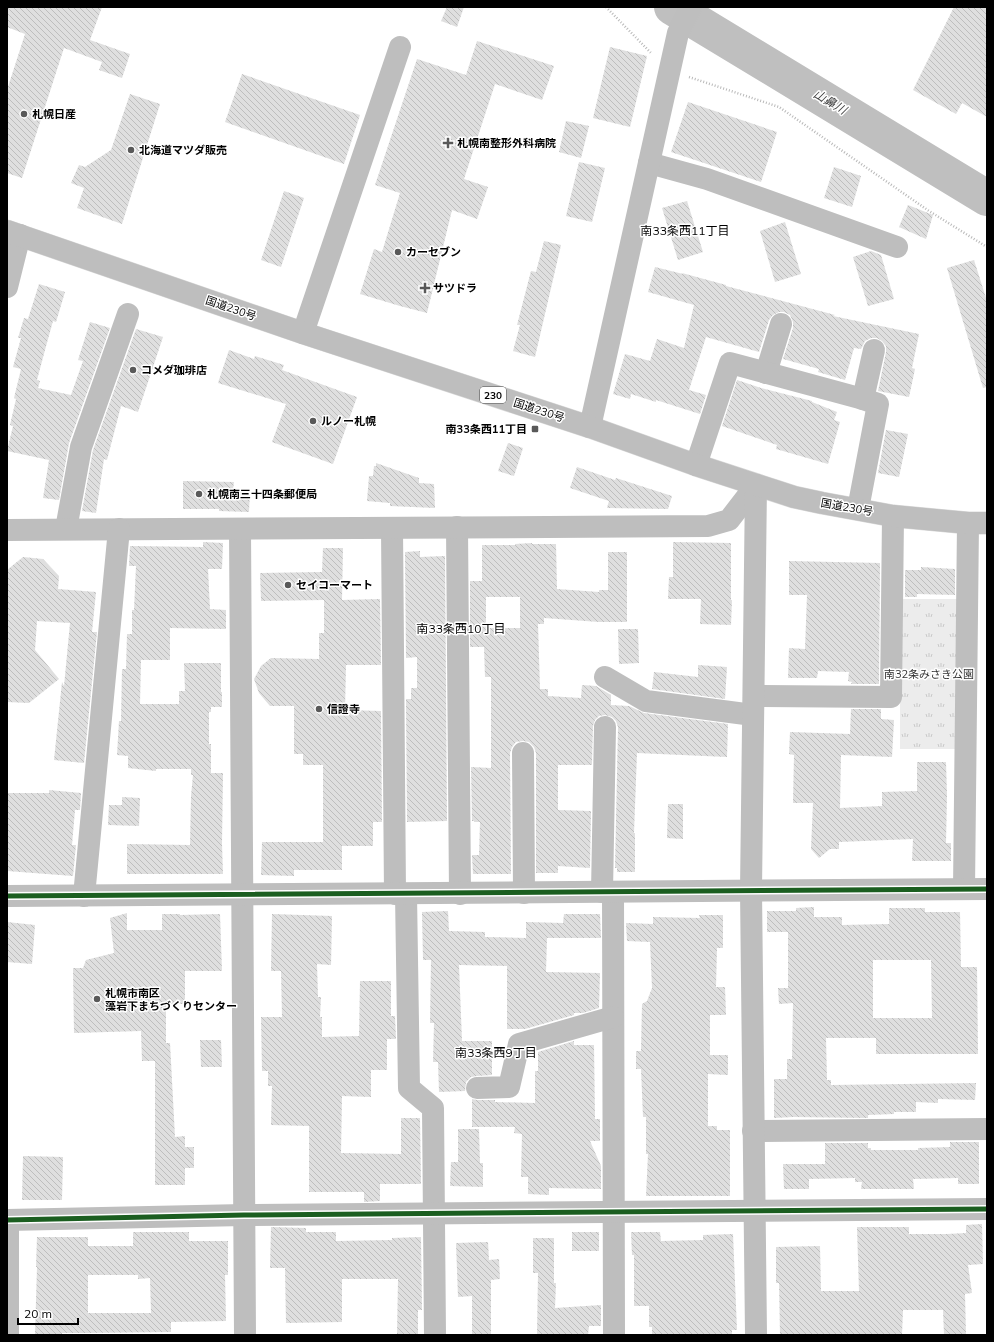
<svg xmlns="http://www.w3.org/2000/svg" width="994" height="1342" font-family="Mulish,'Noto Sans JP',sans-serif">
<defs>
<pattern id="park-tufts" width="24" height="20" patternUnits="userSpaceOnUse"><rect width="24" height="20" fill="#ececec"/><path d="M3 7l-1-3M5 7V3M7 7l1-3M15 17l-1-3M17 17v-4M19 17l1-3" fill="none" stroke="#c9c9c9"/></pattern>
<pattern id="building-back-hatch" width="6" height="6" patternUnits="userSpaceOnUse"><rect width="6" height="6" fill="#dfdfdf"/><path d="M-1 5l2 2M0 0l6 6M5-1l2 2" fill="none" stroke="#bebebe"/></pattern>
</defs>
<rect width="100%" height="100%" fill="#fff"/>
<polygon fill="url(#park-tufts)" points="900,599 958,599 957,749 900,749"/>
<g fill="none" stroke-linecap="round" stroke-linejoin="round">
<polyline stroke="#bfbfbf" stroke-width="36" points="672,7 987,198"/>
</g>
<g fill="url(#building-back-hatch)" fill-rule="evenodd">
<polygon points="7,7 102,7 90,40 130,54 122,78 99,70 102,62 64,48 22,178 7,173 7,90 25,34 7,27"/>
<polygon points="447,7 464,7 457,27 441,21"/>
<polygon points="954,7 987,7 987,117 962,103 956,114 913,90"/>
<polygon points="477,41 554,66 542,100 495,84 464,179 488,187 477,219 452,210 427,313 400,306 360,294 374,249 382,252 400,193 375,185 417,59 466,75"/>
<polygon points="610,47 647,56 630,127 593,118"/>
<polygon points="242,74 360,115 344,164 225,122"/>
<polygon points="130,94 160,104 122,224 77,208 84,188 71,183 79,165 85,167 111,150"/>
<polygon points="688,102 777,132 761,182 671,152"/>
<polygon points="566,121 589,126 581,158 559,152"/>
<polygon points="579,162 605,168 592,222 566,216"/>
<polygon points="834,167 861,176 852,207 824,198"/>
<polygon points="284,191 304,198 281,267 261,260"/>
<polygon points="687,201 703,252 678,260 662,208"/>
<polygon points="908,205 933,215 926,239 899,227"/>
<polygon points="785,222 801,274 775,282 760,231"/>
<polygon points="544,241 561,245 535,357 513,351 520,325 517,325 531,271 536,272"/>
<polygon points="871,251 881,255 894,299 868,306 853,257"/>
<polygon points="974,260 987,301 987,387 983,388 947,268"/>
<polygon points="655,267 683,274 682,273 726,285 726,286 835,315 833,316 919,334 912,368 915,369 909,397 878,391 886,352 886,346 882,341 877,338 871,338 865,341 861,349 854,348 845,380 818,372 819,369 783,359 793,328 793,322 790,315 784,312 779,312 773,315 769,320 759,352 706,337 689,390 706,395 700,414 656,400 656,402 631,394 630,399 613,394 625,354 650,361 657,339 684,348 694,305 648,292"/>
<polygon points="39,284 65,292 56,322 53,321 45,350 37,380 40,381 38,388 71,395 83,361 78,360 90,322 110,328 69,443 59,500 43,498 49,460 7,451 13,426 10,425 16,399 14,398 21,369 13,367 21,338 18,338 24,318 28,319"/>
<polygon points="136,329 163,337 138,412 121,406 107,460 104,459 96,513 82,511 93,450"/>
<polygon points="229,350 254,359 255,356 284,365 282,370 357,397 333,464 272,442 286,404 218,383"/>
<polygon points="737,380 761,388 812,401 812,402 837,412 834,420 840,422 828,464 776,449 777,445 722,426"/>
<polygon points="886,430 908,434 899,477 878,473"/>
<polygon points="508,443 523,448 514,476 498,471"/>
<polygon points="376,463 419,478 419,483 434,484 435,508 390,506 390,503 367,501 369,476 373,476 374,466 376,466"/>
<polygon points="577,467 615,480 616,478 672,496 668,509 607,508 609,501 570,488"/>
<polygon points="183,481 234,482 233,490 250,491 249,512 219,511 219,509 183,509"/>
<polygon points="203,542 223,543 222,569 208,569 210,609 226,610 226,629 170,628 170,660 141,660 140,704 179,704 179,691 185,691 184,663 221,663 221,692 222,692 222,707 211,707 211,712 209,712 209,744 211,744 211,773 223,773 222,844 223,874 127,874 127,844 190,845 191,796 193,775 191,775 191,769 156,769 156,771 128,768 128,756 117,755 119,721 121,721 122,669 126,669 127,634 132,634 132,610 134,610 136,566 129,566 130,546 203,547"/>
<polygon points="673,542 731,543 731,600 732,600 731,625 700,624 701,599 668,599 669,577 673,577"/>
<path d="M532,543V544H556L557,589L599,592V590H608V552H627V622H599L544,618V624H538L540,689H548V696L581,698L582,685L596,686L611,695V705L629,706L644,713L728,724L727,757L637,753L634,833H635V872H617V868H615L618,727L616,721L612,717L605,715L599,716L595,720L593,726L592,765H558V810L591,811L590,868L558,866V873H536V753L534,747L529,742L523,741L516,742L512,747L510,753L511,874H473L472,855H479L480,822H474V821H472L471,767L491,768V677H485L484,647H470V581H482V545H515V544ZM486,597H520V628H486Z"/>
<polygon points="323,548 343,548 342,600 380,599 381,665 346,665 345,710 381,711 382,822 373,822 373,846 342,846 342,870 294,870 294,876 261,875 262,842 323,842 323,765 303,765 303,754 294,754 294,706 270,706 259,693 254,679 261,666 271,658 319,659 319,633 324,633 324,600 261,601 260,573 322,572"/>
<polygon points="420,551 420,557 445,556 447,821 407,822 406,699 411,699 411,688 417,688 417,657 406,658 405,552"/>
<polygon points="23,557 43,559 59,576 58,589 96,592 92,632 97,632 84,763 54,760 62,682 64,686 70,623 37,621 35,650 59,679 29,703 7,702 7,570"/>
<polygon points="789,561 880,563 879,684 851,684 852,682 848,681 849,672 818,671 817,678 788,678 789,648 805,649 807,595 789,595"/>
<polygon points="921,567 955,569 955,595 917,594 917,597 905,597 905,570 921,570"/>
<polygon points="618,629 638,629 639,663 619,664"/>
<polygon points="698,665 727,667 725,699 652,689 654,672 698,677"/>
<polygon points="851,709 881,709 881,719 894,720 892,757 841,755 840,808 882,806 882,792 917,791 917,762 946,762 947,795 946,843 951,843 951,861 912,861 913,839 839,842 839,849 830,849 819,858 811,849 813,803 793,803 794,755 789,754 790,732 850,734"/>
<polygon points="49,790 81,793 80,810 75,810 72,845 76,845 73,876 7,871 7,793 49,793"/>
<polygon points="122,797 140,798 139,826 108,825 109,805 122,805"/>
<polygon points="668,804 683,804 683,839 667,838"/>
<path d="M814,907V917H842V925L889,924V908H925V912H960L961,967H977L978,1054H876V1038H826L827,1080H831V1085L976,1083L975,1100L938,1099V1103L916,1102V1112H894V1114L868,1115V1118L793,1117L774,1118V1079H787V1059H792L793,1003L779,1004L778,988H788V932H767V911H796V908ZM873,960H931L932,1018H873Z"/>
<polygon points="448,911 449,931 485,932 485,937 526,938 526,922 563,923 564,914 600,914 601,938 547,938 546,972 600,973 599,1008 583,1013 574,1013 574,1015 525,1029 507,1029 507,966 459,965 462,1041 492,1041 492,1075 477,1076 471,1077 466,1082 465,1091 439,1092 438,1062 433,1062 434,1023 430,1023 431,960 423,960 422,912"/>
<polygon points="127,913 127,930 162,930 162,914 180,914 180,915 220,914 222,971 185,971 185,1004 166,1004 166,1043 170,1043 175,1137 185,1136 185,1147 194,1147 194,1168 185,1168 185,1185 155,1185 155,1061 142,1061 141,1031 74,1033 73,968 83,968 86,960 114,953 110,918"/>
<polygon points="272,914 332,916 331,965 317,964 318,997 321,997 320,1017 322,1017 322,1037 359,1036 360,981 391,981 391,1016 395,1016 396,1039 387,1039 387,1070 371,1070 371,1097 342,1096 341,1153 401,1154 401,1118 420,1118 421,1184 380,1184 380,1201 364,1202 364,1192 309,1192 309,1126 271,1125 272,1086 268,1086 268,1071 262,1071 261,1017 282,1017 281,971 271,971"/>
<polygon points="699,915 723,915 723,948 717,948 716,987 725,987 726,1015 710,1015 710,1055 728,1055 728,1075 708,1074 708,1126 717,1126 717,1130 730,1130 730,1196 646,1196 648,1154 646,1154 646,1117 643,1117 641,1069 636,1069 636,1051 641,1051 642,1004 647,1001 652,988 650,942 627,941 626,923 653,924 653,917 700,918"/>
<polygon points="7,922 35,925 32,964 7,962"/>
<polygon points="200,1040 221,1040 222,1067 201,1067"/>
<polygon points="574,1041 574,1045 594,1045 595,1119 600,1119 600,1141 590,1141 601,1166 601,1189 549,1188 549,1195 528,1194 528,1177 521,1177 522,1134 514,1133 515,1127 472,1127 472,1099 477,1100 495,1100 495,1102 535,1103 535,1071 538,1071 538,1052"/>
<polygon points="458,1129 479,1129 480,1163 483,1163 483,1187 450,1186 451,1162 458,1162"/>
<polygon points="950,1142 979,1142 979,1184 958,1184 958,1178 913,1179 914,1189 861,1189 862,1182 855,1182 855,1178 809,1179 809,1189 784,1189 783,1164 825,1164 825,1143 868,1143 868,1148 871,1148 871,1150 918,1150 918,1148 950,1147"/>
<polygon points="23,1156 63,1157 62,1200 22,1200"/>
<polygon points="982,1224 983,1264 968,1265 972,1293 965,1294 966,1335 944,1335 943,1310 903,1310 902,1335 780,1335 779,1283 776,1283 776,1247 820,1246 821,1291 859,1291 857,1227 909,1227 909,1234 947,1234 966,1233 966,1225"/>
<polygon points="271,1227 306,1228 306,1232 336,1232 336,1241 392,1240 392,1238 421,1237 422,1310 418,1310 418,1335 397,1335 398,1279 342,1279 342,1322 286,1323 285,1268 270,1268"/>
<path d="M133,1232H189V1241H228V1275H225L226,1321L171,1322V1332L88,1333H62V1335H35L37,1267H36L37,1237H88V1246H133ZM88,1275H138V1279L150,1278L151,1313H88Z"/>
<rect x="572" y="1232" width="27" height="19"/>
<polygon points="631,1232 660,1232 661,1241 703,1240 703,1235 733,1234 737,1330 732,1330 732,1335 652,1335 652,1327 649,1327 649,1306 634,1306 634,1255 632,1255"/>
<polygon points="533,1238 554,1238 554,1283 556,1283 555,1308 601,1305 601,1326 589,1326 588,1335 537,1335 538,1273 533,1273"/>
<polygon points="488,1242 489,1260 499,1259 500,1279 491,1280 491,1335 472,1335 472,1296 458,1297 456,1243"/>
</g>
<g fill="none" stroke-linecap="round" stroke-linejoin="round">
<defs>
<polyline id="highway" points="7,231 303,333 590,427 696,465 794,497 822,503 893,516 968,523 987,523"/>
</defs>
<use href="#highway" stroke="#dbdbdb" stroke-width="23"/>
<g stroke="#b9b9b9" stroke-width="2.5" stroke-dasharray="1 2" stroke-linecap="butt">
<polyline points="606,7 652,54"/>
<polyline points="689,77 779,107 929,211 987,247"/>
</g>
<g stroke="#bebebe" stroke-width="22">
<polyline points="649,163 707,179 897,247"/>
<polyline points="7,287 20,235"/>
<polyline points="303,333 400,47"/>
<polyline points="766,373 781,324"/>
<polyline points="863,399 874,350"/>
<polyline points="590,427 678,33 691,7"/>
<polyline points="696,465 730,363 863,399 878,404 858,509"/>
<polyline points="457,527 460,894"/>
<polyline points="392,528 395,894"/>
<polyline points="66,529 81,447 128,314"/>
<polyline points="240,529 245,1335"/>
<polyline points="7,530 708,526 729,520 756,485"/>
<polyline points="605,677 646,701 753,715"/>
<polyline points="754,696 891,697 893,516"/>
<polyline points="523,753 524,893"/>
<polyline points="964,889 968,523"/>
<polyline points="602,892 605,727"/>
<polyline points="613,892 614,1335"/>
<polyline points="406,894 409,1088 433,1108 435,1335"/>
<polyline points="7,896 987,889"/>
<polyline points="84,896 119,529"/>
<polyline points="477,1088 509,1087 519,1044 613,1017"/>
<polyline points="753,1131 987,1129"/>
<polyline points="7,1220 244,1215 987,1209"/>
<polyline points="8,1220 8,1335"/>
<polyline points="756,1335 751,890 756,485"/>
</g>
<use href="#highway" stroke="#bebebe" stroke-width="22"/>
<defs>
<g id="cycleway">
<polyline points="7,896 987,889"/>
<polyline points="7,1220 244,1215 987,1209"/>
</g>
</defs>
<use href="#cycleway" stroke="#fff" stroke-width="8"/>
<use href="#cycleway" stroke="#1b5e20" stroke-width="5"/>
</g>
<g fill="#595959" stroke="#fff" stroke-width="1.5">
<circle cx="24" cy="114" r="4"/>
<path d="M446 137h4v4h4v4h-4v4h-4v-4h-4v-4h4z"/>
<circle cx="131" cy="150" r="4"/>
<circle cx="398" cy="252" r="4"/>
<path d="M423 282h4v4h4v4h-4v4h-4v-4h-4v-4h4z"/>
<circle cx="133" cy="370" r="4"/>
<circle cx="313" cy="421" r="4"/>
<rect x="531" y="425" width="8" height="8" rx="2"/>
<circle cx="199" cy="494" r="4"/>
<circle cx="288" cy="585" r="4"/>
<circle cx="319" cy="709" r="4"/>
<circle cx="97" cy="999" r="4"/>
</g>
<g text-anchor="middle" stroke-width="3" stroke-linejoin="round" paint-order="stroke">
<rect fill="#fff" stroke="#4c4c4c" stroke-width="1" x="480" y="387" width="26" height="16" rx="3"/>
<g font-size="10" font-weight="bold" fill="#000">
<text x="493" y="399">230</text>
</g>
<g font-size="11" font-weight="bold" fill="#000" stroke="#fff" text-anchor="start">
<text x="32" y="118">札幌日産</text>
<text x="457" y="147">札幌南整形外科病院</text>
<text x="139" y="154">北海道マツダ販売</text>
<text x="406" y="256">カーセブン</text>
<text x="433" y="292">サツドラ</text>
<text x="141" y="374">コメダ珈琲店</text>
<text x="321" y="425">ルノー札幌</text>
<text x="527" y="433" text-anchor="end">南33条西11丁目</text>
<text x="207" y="498">札幌南三十四条郵便局</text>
<text x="296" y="589">セイコーマート</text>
<text x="327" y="713">信證寺</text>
<text x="105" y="997">札幌市南区<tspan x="105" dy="13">藻岩下まちづくりセンター</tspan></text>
</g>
<g font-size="11" fill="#000" stroke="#fff">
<text transform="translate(231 308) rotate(19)" y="4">国道230号</text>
<text transform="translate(539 410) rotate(18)" y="4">国道230号</text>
<text transform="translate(847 507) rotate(10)" y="4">国道230号</text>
</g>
<g font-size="11" fill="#333" stroke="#fff">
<text x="929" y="678">南32条みさき公園</text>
</g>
<g font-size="12" font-style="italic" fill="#444" stroke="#fff">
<text transform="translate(830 102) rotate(31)" y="4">山鼻川</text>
</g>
<g font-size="12" fill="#000" stroke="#fff">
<text x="685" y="235">南33条西11丁目</text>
<text x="461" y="633">南33条西10丁目</text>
<text x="496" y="1057">南33条西9丁目</text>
</g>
</g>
<rect width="994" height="1342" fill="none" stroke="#000000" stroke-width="16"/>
<path d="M18 1318v6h60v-6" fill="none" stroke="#000000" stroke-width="2"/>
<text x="24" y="1318" font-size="12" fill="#000000" stroke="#ffffff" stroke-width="3" paint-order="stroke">20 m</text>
</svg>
